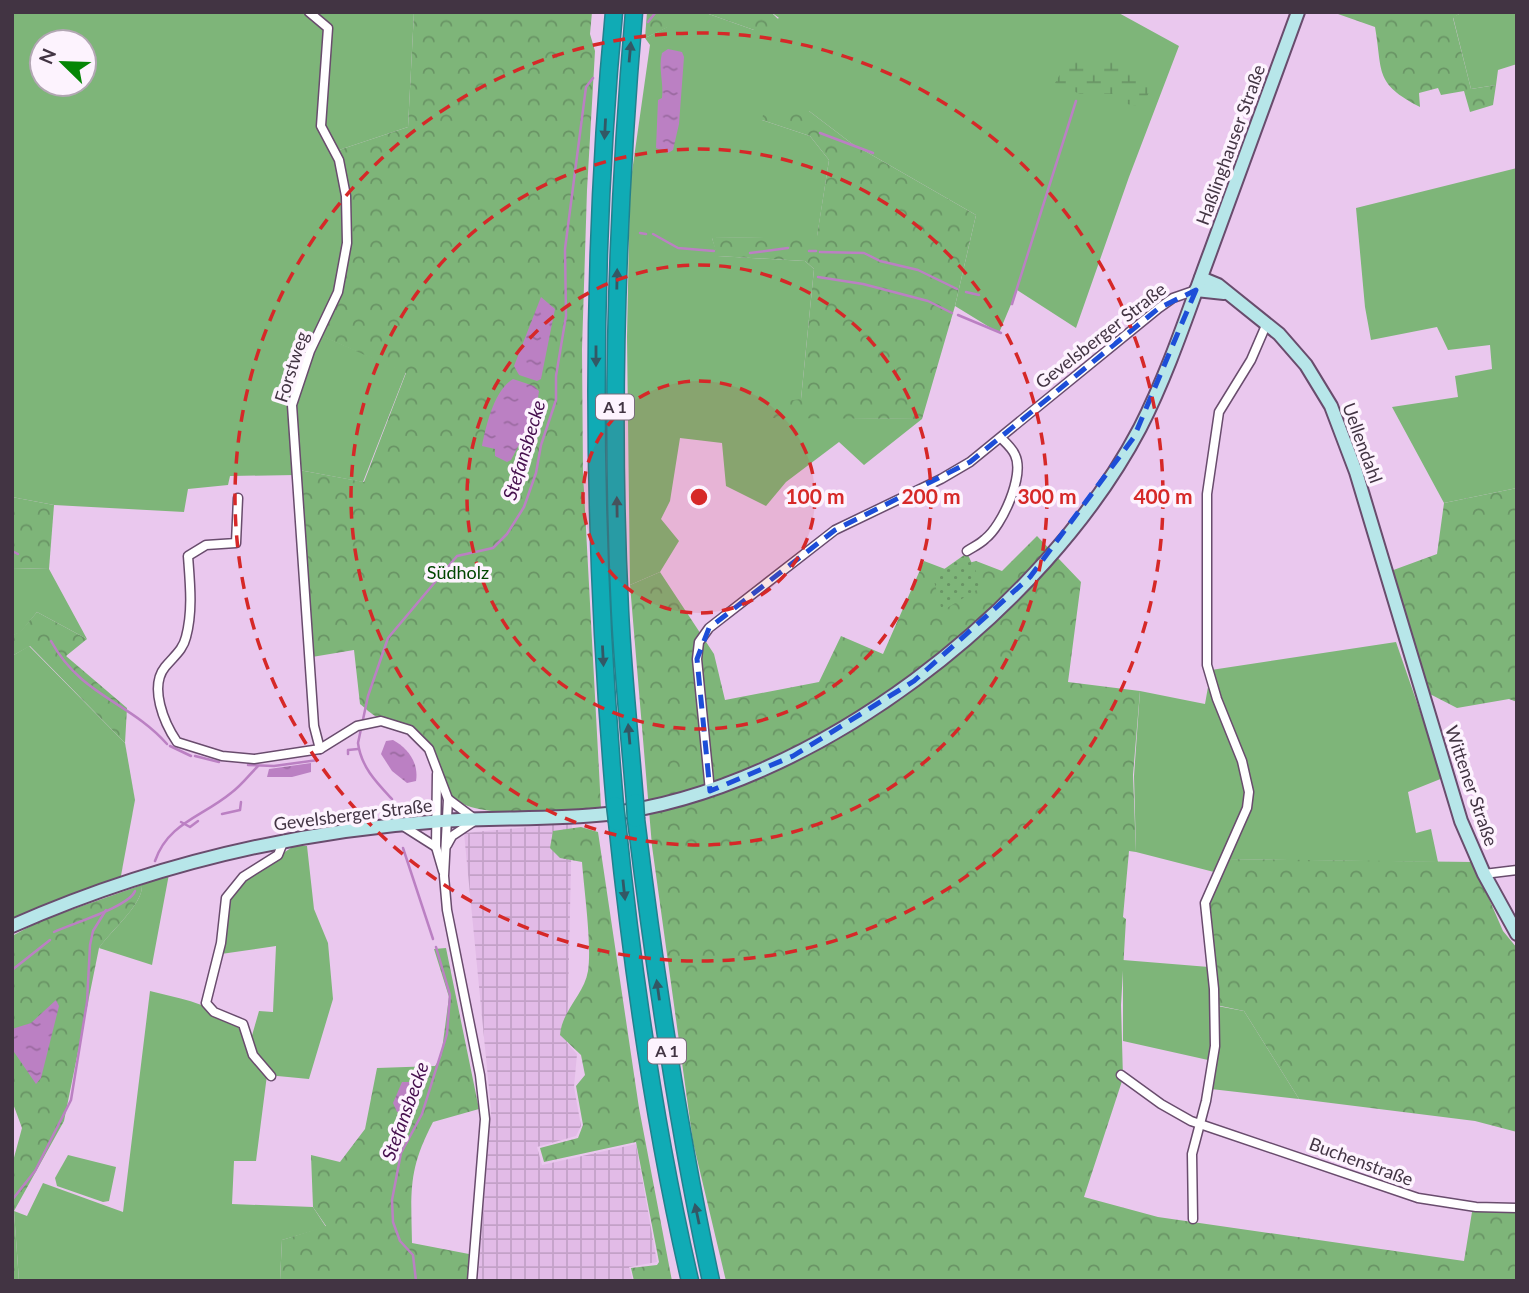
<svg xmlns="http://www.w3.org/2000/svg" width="1529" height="1293" font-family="Lato,sans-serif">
<defs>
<pattern id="industrial-grid" width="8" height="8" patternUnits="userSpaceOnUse" patternTransform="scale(1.75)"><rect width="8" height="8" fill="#e2bbe7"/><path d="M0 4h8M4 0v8" fill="none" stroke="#c3a1c7"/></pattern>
<pattern id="forest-crowns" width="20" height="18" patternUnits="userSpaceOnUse" patternTransform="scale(1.75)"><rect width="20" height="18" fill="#7eb579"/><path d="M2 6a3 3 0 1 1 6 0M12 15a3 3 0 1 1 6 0" fill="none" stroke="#699465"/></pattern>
<pattern id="wetland-marsh" width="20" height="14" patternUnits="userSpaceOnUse" patternTransform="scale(1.75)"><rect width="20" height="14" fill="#7eb579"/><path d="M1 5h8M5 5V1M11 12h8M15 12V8" fill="none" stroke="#699465"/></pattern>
<pattern id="park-dots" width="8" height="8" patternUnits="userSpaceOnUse" patternTransform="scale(1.75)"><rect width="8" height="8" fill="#7eb579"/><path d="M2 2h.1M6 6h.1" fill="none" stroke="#699465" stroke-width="1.8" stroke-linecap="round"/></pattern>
<pattern id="water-ripples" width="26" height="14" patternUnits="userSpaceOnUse" patternTransform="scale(1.75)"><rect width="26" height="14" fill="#bb80c3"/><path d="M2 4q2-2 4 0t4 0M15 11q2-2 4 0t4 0" fill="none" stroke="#9a6aa0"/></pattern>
</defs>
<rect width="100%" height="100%" fill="#eac8ee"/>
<polygon fill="url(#industrial-grid)" points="572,823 567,1043 577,1054 574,1087 581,1126 576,1136 537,1147 542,1165 636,1144 657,1262 629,1267 633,1281 478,1281 491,1109 464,833"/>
<g fill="#7eb579" fill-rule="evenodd">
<path d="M12,12H414L408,127L339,150C348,224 346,265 320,335L406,372L363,482L299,470L295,475L230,476L228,485L188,489L184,512L54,505L12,497ZM42,42H84V84H42Z"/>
<polygon points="667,12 703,12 754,30 779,18 771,12 1117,12 1179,46 1129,177 1076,328 1017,290 999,333 955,306 976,215 851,143 809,111 762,120 810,136 829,160 817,237 712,238 718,256 805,261 814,269 801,399 771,417 922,419 864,465 839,442 786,482 766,506 726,486 722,443 680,438 670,501 661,519 679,541 660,572 630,585 627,337 630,186 650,45 645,38 667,27"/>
<polygon points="1463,12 1517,12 1517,64 1498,70 1496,85 1471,89 1453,17"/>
<polygon points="1517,168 1517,488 1444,503 1392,407 1458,397 1455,376 1492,369 1490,345 1448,350 1437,327 1371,340 1365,307 1356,208"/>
<polygon points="12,568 49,569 87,639 37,612 20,633 12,635"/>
<polygon points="1396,642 1443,778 1408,792 1416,833 1431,829 1438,862 1225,859 1214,872 1136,852 1134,776 1140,691 1205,704 1211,670"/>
<polygon points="29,646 125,743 135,800 120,881 12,919 12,656"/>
<path d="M294,846H307L314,909L328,943L333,999L309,1079L267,1075L256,1161H234L232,1204L313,1207L326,1227L282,1240L280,1281H19L14,1211L27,1216L43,1183L123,1212L150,991C187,1000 227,1007 251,1039L259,1011L273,1012L276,946L221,954L231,893L245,878Z"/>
<path d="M169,874L152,965L99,948C111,930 143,905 142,885Z"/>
<polygon points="1123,960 1209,967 1212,1005 1244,1011 1299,1099 1211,1089 1217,1062 1123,1041"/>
<polygon points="68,1155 116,1167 109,1201 103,1202 57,1186 55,1178"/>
</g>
<g fill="url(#forest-crowns)">
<path d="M414,12H592L590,34L595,51L587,190L582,349L583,473L601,808C569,809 466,824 449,792C439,772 439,751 421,735C407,721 392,725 377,717C371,714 365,708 360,704L354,650L312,657L299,470L364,482L406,373L319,335L339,293L348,199L339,150L408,127Z"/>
<polygon points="647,12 667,12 668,27 645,38"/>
<polygon points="703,12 771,12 786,27 782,35 754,30"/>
<path d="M1462,12L1453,18L1471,89L1496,85L1493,105L1470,112L1464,91L1441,95L1438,88L1419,93L1420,107C1374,83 1383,73 1375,27L1338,14Z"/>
<polygon points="764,109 809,111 851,143 976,215 955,306 922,419 771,418 772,403 801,399 814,269 805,261 717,256 712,238 817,236 829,160 810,136 762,120"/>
<polygon points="1517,488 1517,702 1509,699 1457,708 1426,692 1388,572 1437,554 1444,503"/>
<polygon points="12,497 54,505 49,569 12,568"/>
<polygon points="1037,536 1081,582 1068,682 1140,691 1133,775 1136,852 1129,851 1123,917 1126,919 1121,1005 1123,1078 1084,1197 1158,1217 1464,1261 1472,1212 1517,1211 1517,1281 726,1281 693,1142 652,846 630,585 660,572 714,654 725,700 819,682 841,636 883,654 924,561 945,569 976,561 1002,571"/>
<polygon points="37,612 87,639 66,656 127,708 125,743 30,646 12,656 12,635 20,632"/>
<path d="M581,827L598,832L639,1108L672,1281H634L631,1268L657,1265L659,1262L636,1142L544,1162L540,1148L578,1138L583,1125L576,1086L585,1075L581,1055L560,1035C562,1010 584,995 588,971C592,945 584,890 582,862L560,858L550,848L553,831Z"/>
<polygon points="1225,859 1473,862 1503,931 1517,948 1517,1132 1475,1121 1299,1099 1244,1011 1216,1005 1207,903"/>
<path d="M142,885C143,905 111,930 99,948L64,1121L14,1211L19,1281H12V1165L22,1128L12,1101V936L42,920Z"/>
<path d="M446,948L479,1109L433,1122C408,1170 411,1190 412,1243L469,1254L468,1281H280L282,1240L326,1226L313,1207L311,1155L340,1162L365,1129L377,1068L435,1066L441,1057L449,997L434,949Z"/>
</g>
<polygon fill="url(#wetland-marsh)" points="1083,56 1090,64 1098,65 1112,58 1131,65 1136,76 1145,77 1152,86 1142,107 1127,104 1122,85 1112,94 1080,94 1055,83 1067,62"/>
<polygon fill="url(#park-dots)" points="967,553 983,586 942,611 933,577"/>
<g fill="url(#water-ripples)">
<path d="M668,49L682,52L684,57L679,124L673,150L668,153L656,148L658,100L662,98C664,83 658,68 662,53Z"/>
<polygon points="541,297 555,309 541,379 537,381 519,375 514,366"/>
<path d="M513,379L534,386L539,391L536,412L511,460L507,462L495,456V449L482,446C486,426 494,390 513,379Z"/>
<path d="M393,740C408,748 419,763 416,781L407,783L392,771L381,754L386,741Z"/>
<polygon points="311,763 311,772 292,777 267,777 269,769"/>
<polygon points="56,1000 59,1006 41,1078 36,1084 12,1049 12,1029 31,1023"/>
<polygon points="402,1082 412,1082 417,1088 415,1106 406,1115 397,1112 393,1103"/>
</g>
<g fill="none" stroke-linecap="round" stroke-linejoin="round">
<g stroke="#bb80c3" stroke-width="2.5">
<polyline points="648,22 656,12"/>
<polyline points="820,133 873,153"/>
<polyline points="640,233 646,234"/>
<polyline points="653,234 678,248 714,251"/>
<polyline points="809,251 816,251"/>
<polyline points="820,252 864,253 880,261 918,270 957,289"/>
<polyline points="750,253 788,248"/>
<polyline points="818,277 863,284 928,301 952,313"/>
<polyline points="966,292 979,295"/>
<polyline points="1012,304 1076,101"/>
<polyline points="958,315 1001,333"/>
<polyline points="12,551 18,554"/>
<path d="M51,641C81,696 130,702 167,744"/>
<polyline points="170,746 191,756"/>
<polyline points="348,754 348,750 358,749"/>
<polyline points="195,756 219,762"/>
<polyline points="248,765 274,766 318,760"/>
<path d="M392,799C377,783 361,767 358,743L368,696L388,638L457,556L493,548L507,534L524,507L536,473L541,445L556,400V376L566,316L565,249L586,87L593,78"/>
<polyline points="222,814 240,810 241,802"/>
<polyline points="181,822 190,827 198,821"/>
<polyline points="403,848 433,939"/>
<path d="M155,861C168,823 202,817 231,793C241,786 249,775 258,766"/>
<path d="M54,932C70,924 129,907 135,891"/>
<polyline points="12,970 50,940"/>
<polyline points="12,1200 35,1171 71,1100 87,1002 90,945 93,931 106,910"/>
<polyline points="416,1281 413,1255 400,1241 393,1222 392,1200 401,1153 422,1114 447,1034 450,995 436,947"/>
</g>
<defs>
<g id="minor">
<polyline points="309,12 328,28 321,126 339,160 346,196 347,243 338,292 310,351 292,405 314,726 320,749"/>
<path d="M238,498L236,543L206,545L188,556C190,583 193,611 186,637C183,650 174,656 165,667C149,687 164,723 177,742L222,756L254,759L320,749L357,726L381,721L410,730L429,749L448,799L444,876L447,910L480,1075L485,1119L472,1281"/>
<path d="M967,551C973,547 980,544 985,539C1002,526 1025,475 1015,455C1012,448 1006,443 1001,438"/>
<polyline points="437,774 436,847 443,871"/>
<polyline points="710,791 697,659 699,642 709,628 835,530 941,479 970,462 1159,308 1173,298 1196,290"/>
<polyline points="403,826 436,847"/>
<polyline points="447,845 452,836 476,820 448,799"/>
<polyline points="1484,874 1517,870"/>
<polyline points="1121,1075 1161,1104 1191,1121 1418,1198 1476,1207 1517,1208"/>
<polyline points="271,1076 253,1055 243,1024 214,1012 206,1003 221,943 226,898 243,877 278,855 284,840"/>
<polyline points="1193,1219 1192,1154 1206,1101 1215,1046 1214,989 1205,903 1247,808 1249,792 1242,761 1217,699 1207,665 1207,494 1219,412 1251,360 1267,323"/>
</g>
<g id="secondary">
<polyline points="1201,278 1218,285 1279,334 1306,365 1331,406 1356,472 1461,821 1484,874 1517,934"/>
<polyline points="1196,290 1224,293"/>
<path d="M12,926C148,866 293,831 442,821C497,817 552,820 607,814C813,790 1045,609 1140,428C1169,371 1189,309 1211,250C1240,171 1269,91 1298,12"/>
</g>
<g id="motorway">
<path d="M614,12C589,277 592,541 615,805"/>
<path d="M634,12C617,211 610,412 620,611C623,675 630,739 635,802"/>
<path d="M636,819C655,974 678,1128 711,1281"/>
<path d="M617,822C633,976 655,1130 690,1281"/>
</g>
</defs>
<use href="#minor" stroke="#694c6d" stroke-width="11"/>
<use href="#secondary" stroke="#694c6d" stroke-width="16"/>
<use href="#motorway" stroke="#22818d" stroke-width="19"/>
<use href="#minor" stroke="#fff" stroke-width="8"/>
<use href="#secondary" stroke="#b7e6e9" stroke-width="12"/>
<use href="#motorway" stroke="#10abb5" stroke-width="16"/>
<defs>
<g id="motorway-bridge">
<polyline points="635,802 636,819"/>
<polyline points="615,805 617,822"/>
</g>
</defs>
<use href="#motorway-bridge" stroke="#22818d" stroke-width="19" stroke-linecap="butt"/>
<use href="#motorway-bridge" stroke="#10abb5" stroke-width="16"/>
</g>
<defs><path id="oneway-solid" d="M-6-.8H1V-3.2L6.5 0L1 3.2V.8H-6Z" transform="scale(1.75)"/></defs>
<g fill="#335865">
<use href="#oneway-solid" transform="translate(630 52) rotate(-85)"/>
<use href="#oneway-solid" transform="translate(605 129) rotate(93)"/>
<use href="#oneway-solid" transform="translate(617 279) rotate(-89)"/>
<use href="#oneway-solid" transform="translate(596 356) rotate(90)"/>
<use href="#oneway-solid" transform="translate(617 507) rotate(-91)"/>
<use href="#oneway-solid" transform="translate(603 656) rotate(87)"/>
<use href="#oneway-solid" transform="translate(629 734) rotate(-95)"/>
<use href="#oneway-solid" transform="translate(624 890) rotate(84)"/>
<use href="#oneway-solid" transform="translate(658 990) rotate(-98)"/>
<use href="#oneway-solid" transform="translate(697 1214) rotate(-102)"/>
</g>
<path fill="none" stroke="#1d4ed8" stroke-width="5" stroke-dasharray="14 9" stroke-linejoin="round" d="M1196,290L1134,437L1030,577L914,681L793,756L710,791L697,659L709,628L835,530L970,462L1159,308Z"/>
<circle cx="699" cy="497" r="116" fill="#d62828" fill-opacity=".12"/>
<g fill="none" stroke="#d62828" stroke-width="3.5" stroke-dasharray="12 9">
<circle cx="699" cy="497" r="116"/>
<circle cx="699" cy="497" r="232"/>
<circle cx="699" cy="497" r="348"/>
<circle cx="699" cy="497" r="464"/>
</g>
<g text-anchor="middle" stroke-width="7" stroke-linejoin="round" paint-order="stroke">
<g fill="#fdf3fe" stroke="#7a6d7b" stroke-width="2">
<rect x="596" y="394.5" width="38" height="25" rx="5"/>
<rect x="648" y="1038.5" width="38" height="25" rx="5"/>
</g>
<g font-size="16" font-weight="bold" fill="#423443">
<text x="615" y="413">A 1</text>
<text x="667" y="1057">A 1</text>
</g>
<g font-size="18" fill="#423443" stroke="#fdf3fe">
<text transform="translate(1231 145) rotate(-70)" y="6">Haßlinghauser Straße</text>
<text transform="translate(1101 336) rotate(-38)" y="6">Gevelsberger Straße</text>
<text transform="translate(292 367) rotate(-72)" y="6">Forstweg</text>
<text transform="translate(1362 443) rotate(70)" y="6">Uellendahl</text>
<text transform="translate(1471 786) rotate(71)" y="6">Wittener Straße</text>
<text transform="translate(353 815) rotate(-7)" y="6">Gevelsberger Straße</text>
<text transform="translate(1361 1162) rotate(20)" y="6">Buchenstraße</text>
</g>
<g font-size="18" fill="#004500" stroke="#fdf3fe">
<text x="458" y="579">Südholz</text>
</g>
<g font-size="19" font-style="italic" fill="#460f4e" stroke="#fdf3fe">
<text transform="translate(524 450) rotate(-73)" y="7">Stefansbecke</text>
<text transform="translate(405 1111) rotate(-70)" y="7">Stefansbecke</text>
</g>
</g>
<circle cx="699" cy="497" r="10" fill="#d62828" stroke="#fdf3fe" stroke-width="3.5"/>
<g font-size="21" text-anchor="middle" font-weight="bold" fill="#d62828" stroke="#fdf3fe" stroke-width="7" stroke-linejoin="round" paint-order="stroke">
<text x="815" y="504">100 m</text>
<text x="931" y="504">200 m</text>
<text x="1047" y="504">300 m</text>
<text x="1163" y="504">400 m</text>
</g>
<rect width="1529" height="1293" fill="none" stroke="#423443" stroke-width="28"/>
<g transform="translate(63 63) rotate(293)"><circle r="33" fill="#fdf3fe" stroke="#b2a7b3" stroke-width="2"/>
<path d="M0-5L12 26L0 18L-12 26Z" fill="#058606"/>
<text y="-10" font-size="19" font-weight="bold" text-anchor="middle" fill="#423443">N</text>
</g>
</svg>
